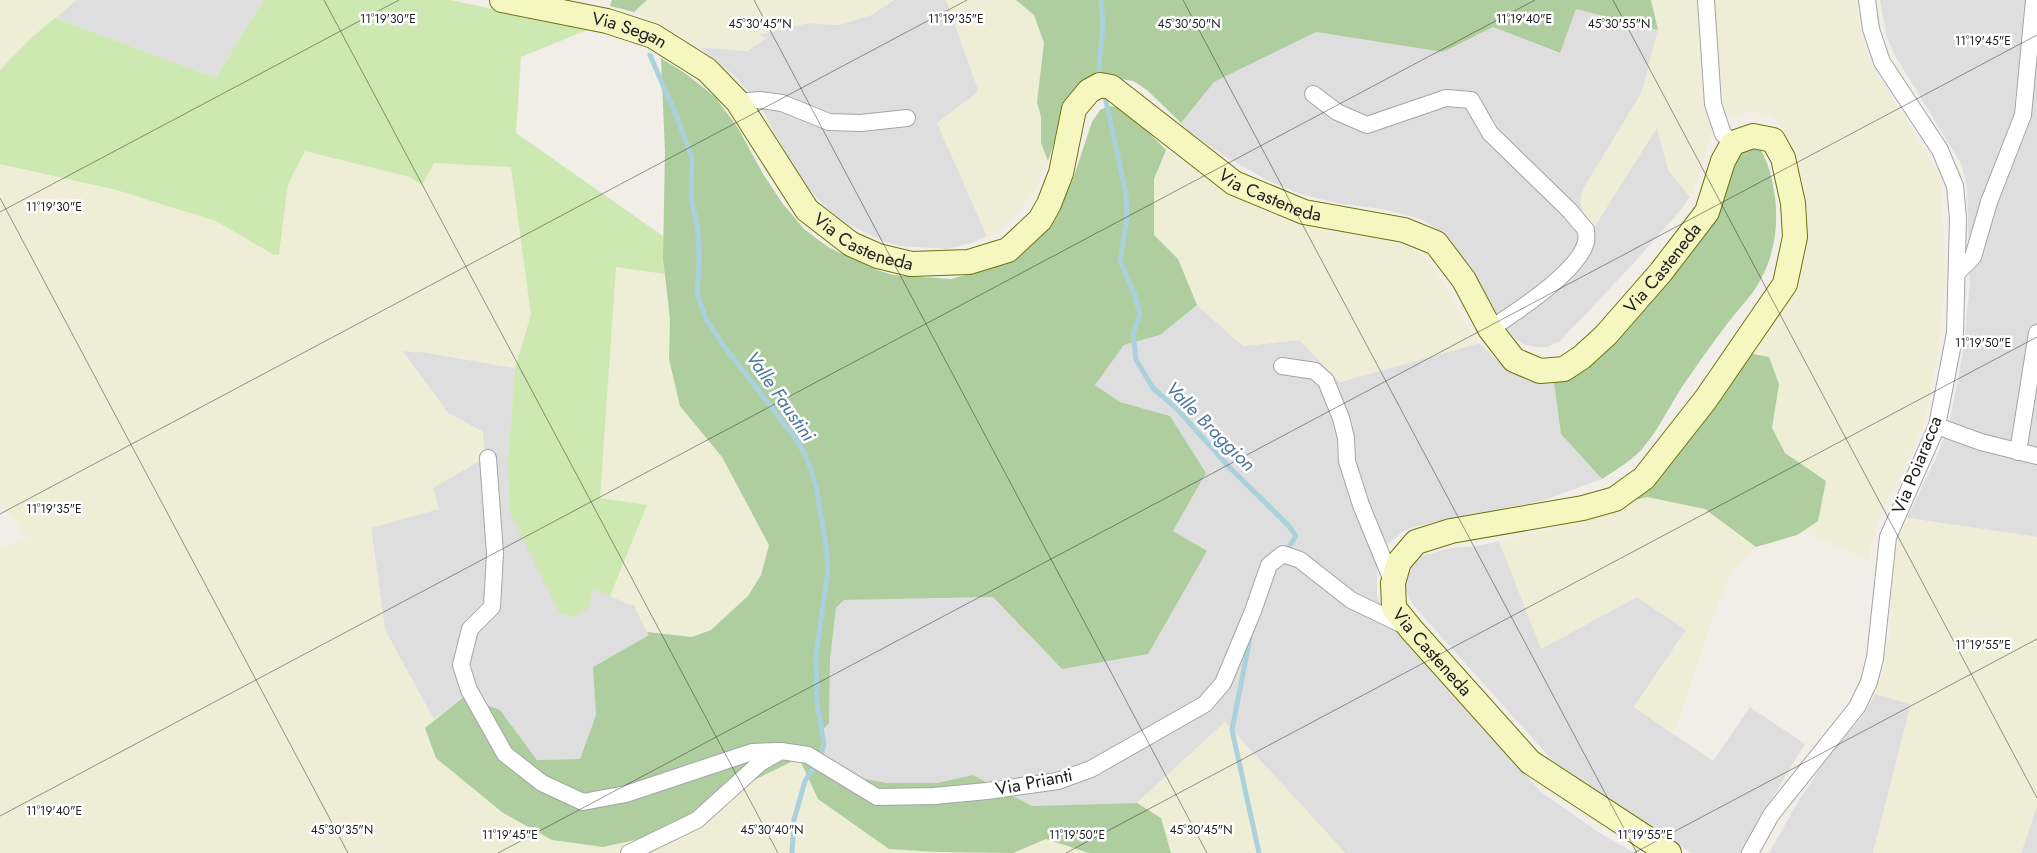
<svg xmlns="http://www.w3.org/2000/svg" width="2037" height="853" font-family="Jost,sans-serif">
<rect width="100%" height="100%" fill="#f1eee8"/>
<g fill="#dfdede">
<polygon points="77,0 263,0 216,78 55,18"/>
<polygon points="894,0 946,0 979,92 937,123 987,236 974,242 947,249 899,246 885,242 844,222 825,207 807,186 788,159 763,111 736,77 699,47 747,51 765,39 757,35 808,23 839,25 871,15"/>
<polygon points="1880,0 2037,0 2037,537 1907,518 1938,454 1949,425 1962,358 1970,285 1967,188 1962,165 1894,54 1886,35"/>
<polygon points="1576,9 1658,30 1642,92 1582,191 1591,232 1657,127 1669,170 1690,197 1679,212 1632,265 1560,341 1547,347 1536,347 1525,345 1516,339 1493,312 1473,274 1453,245 1437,229 1421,219 1383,209 1341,204 1300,194 1265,179 1228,158 1192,134 1181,123 1214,82 1316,32 1443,52 1493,27 1559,53"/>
<polygon points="1197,305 1243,346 1299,340 1340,382 1480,343 1496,360 1512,372 1553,376 1561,434 1602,479 1544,500 1473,516 1447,519 1413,527 1402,532 1386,546 1377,566 1377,596 1389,622 1541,792 1598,832 1634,853 1345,853 1225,722 1137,803 1032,806 973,775 937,783 886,783 862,778 823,756 822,731 829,723 830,659 836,608 844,600 993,597 1062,669 1207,552 1173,531 1206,473 1170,416 1120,402 1095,385 1124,345 1160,335"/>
<polygon points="402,351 422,352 515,368 508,461 593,588 634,605 649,635 593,667 596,715 580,759 537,760 500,710 465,696 434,720 385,630 371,527 438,509 433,488 483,432 448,413"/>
<polygon points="1499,541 1541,648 1637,597 1686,630 1634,707 1713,761 1750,707 1805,744 1754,828 1742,853 1692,853 1614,808 1561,770 1413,605 1406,591 1405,573 1418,557 1451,548 1477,546"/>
<polygon points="1875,694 1911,704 1873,853 1769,853 1799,800 1816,775 1824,760 1863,716"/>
<polygon points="2037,806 2037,853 2021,853"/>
</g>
<g fill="#edeed5">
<polygon points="0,0 77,0 31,38 0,70"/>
<polygon points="647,0 894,0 871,15 839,25 808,23 758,35 766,38 747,51 699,47 670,29 634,12"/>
<polygon points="946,0 1016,0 1034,15 1044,44 1037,102 1041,117 1041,143 1048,161 1035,191 1012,220 996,233 987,236 937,123 979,91"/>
<polygon points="1651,0 1855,0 1863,43 1872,65 1939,174 1942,191 1945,283 1937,355 1926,418 1915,444 1879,518 1873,538 1868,560 1803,531 1826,481 1785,453 1772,428 1779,384 1743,352 1803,246 1807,209 1800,168 1790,140 1774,117 1768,114 1748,111 1726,118 1713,133 1705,152 1699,177 1690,197 1668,170 1657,128 1591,232 1580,204 1582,191 1642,92 1658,30"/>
<polygon points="1166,150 1213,184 1251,205 1290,222 1335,232 1378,238 1407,245 1419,252 1432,265 1447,289 1468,328 1480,343 1340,382 1299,340 1243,346 1197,305 1178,259 1154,235 1154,179"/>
<polygon points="305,151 410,177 422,185 434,163 511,167 531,315 515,368 422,352 403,351 448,413 483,432 485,458 433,488 439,509 371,528 385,630 434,720 425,728 503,813 552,840 603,847 738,788 799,758 938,852 973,853 0,853 0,548 28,538 0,502 0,164 113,189 216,221 274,255 279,254 288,184"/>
<polygon points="616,267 665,274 670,319 669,359 680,406 722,457 769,545 761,575 748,596 711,630 692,637 647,632 634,605 631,605 610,596 647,506 600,498"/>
<polygon points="1647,497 1705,509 1756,547 1732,570 1713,616 1674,735 1634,707 1686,630 1637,597 1541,649 1499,541 1552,529 1618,504"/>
<polygon points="1907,518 2037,537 2037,806 2021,853 1873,853 1911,704 1875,694 1882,673 1890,634 1893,562 1897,544"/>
<polygon points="1225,722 1330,836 1345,853 1171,853 1161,818 1137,803"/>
<polygon points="1046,839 1084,851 1089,853 1013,853"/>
</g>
<polygon fill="#cde8b1" points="263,0 451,0 587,30 521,57 516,133 663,236 665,274 616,267 600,498 647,505 610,596 593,588 588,609 573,617 559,612 510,513 508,461 515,368 531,315 511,167 434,163 422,185 410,177 305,151 288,184 279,254 274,255 216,221 113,189 0,164 0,70 31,38 55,18 216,78"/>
<g fill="#aece9f">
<polygon points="612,0 647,0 634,12 610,6"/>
<polygon points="1016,0 1651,0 1658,30 1576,9 1560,53 1493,27 1443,52 1316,32 1214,82 1181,123 1147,90 1133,81 1108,77 1066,107 1048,161 1041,143 1041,117 1037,102 1044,43 1034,15"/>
<polygon points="661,58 686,74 715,97 738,128 763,174 783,204 804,229 828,247 874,269 893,275 951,279 984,270 1010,258 1061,206 1073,179 1092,122 1100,110 1109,106 1121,108 1129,113 1166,150 1154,179 1154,235 1178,259 1197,305 1160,335 1124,345 1095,385 1120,402 1170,416 1206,473 1173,531 1207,551 1148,654 1062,669 993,597 844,600 836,608 830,659 829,723 822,731 825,744 823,756 862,778 886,783 937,783 973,775 1032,806 1137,803 1161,818 1171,853 1089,853 1046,839 1013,853 938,852 889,849 818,799 799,758 738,788 675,831 603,847 552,840 503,813 436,758 425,728 465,696 500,710 537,760 580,759 596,715 593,667 649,635 647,632 692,637 711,630 748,596 761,575 769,545 722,457 680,406 669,359 670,319 663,258 665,152"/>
<path d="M1755,141C1766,156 1771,172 1774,191C1780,226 1774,262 1753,292C1745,303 1735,313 1727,324C1714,341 1701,359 1689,377C1673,398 1663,423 1646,444C1635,459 1617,469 1602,479L1561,434L1553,376L1655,285L1738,148Z"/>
<polygon points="1743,352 1769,357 1779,384 1772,428 1785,453 1826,481 1818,521 1797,535 1756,547 1705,509 1647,497 1618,504"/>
</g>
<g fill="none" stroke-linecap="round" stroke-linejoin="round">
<g stroke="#abd2dc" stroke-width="5">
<polyline points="1101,0 1103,25 1099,67 1101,79"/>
<polyline points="650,55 679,122 692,158 691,197 698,230 699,269 697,293 705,317 723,345 797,440 808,461 816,486 826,546 828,571 816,655 817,704 824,744 821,756 805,781 794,820 792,853"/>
<polyline points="1104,92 1126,194 1127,217 1120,260 1135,296 1140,315 1133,333 1136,360 1153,388 1177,409 1229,467 1288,525 1296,536 1286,552"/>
<polyline points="1250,638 1232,730 1259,853"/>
</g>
<defs>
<g id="street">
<polyline points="1706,0 1713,104 1723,134 1733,143"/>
<path d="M1313,94L1337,112L1367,125L1446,98L1471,100L1490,133L1570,211L1586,230C1586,234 1587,238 1586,242C1579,271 1515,313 1490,329"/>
<polyline points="738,102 760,100 782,103 829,122 861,123 907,118"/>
<polyline points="1958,272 1973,257 1989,202 2023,115 2034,0"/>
<polyline points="1282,366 1315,371 1326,381 1341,418 1346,438 1347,461 1361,505 1393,583"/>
<polyline points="1937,426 1981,442 2037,456"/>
<polyline points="2018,452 2037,333"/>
<polyline points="488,458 495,553 492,607 470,629 461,665 469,690 505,754 542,783 583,802 626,794 752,752 779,751"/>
<polyline points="629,853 697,820 760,763 781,751 808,755 877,797 934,796 987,791 1058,781 1091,769 1205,704 1223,683 1253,611 1269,565 1283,554 1300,560 1351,600 1405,626"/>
<polyline points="1750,853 1771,815 1857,707 1869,682 1875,658 1888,537 1937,426 1955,333 1958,218 1955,186 1940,150 1882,62 1871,29 1867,0"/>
</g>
<g id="secondary">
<path id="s1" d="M502,0L607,21L653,36L707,70L738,102L807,210L851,244L878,256L911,264L969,262L1008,250L1040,220L1049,204L1061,173L1074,109L1089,91L1100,85L1111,87L1234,183L1304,212L1404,230L1436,243L1464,280L1490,329L1514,360L1540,371L1564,369L1582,357L1606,335L1661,272L1707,212L1723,161L1733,143L1753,136L1773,140L1783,158L1793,203L1795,237L1785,284L1706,399L1644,478L1615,499L1583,508L1451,531L1416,542L1399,562L1393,583L1394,608L1411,629L1530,762L1669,853"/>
</g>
</defs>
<use href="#street" stroke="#a5a5a5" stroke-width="18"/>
<use href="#secondary" stroke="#6d750b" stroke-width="26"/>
<use href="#street" stroke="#fff" stroke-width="16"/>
<use href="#secondary" stroke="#f6f7c0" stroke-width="24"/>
</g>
<path fill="none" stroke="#212121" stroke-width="1" stroke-opacity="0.45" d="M324,0L778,853M754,0L1207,853M1183,0L1637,853M1613,0L2037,798M0,198L348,853M0,212L399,0M0,514L967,0M0,816L1535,0M498,853L2037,35M1066,853L2037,337M1634,853L2037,639"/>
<g text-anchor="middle" stroke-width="5" stroke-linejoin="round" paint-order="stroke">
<g font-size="18" fill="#212121" stroke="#fff">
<text dy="6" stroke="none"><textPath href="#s1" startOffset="131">Via Segan</textPath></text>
<text dy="6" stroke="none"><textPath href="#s1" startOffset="1012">Via Casteneda</textPath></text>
<text dy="6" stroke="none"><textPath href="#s1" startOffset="458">Via Casteneda</textPath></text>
<text dy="6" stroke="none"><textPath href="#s1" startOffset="1521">Via Casteneda</textPath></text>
<text transform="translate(1917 465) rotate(-68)" y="6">Via Poiaracca</text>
<text dy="6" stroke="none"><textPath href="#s1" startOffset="2468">Via Casteneda</textPath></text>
<text transform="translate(1034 782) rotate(-11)" y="6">Via Prianti</text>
</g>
<g font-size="19" font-style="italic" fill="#4b769d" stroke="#fff">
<text transform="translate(781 396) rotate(55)" y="7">Valle Faustini</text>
<text transform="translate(1211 426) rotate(45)" y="7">Valle Braggion</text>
</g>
</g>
<g font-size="12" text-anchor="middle" fill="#212121" stroke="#fff" stroke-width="5" stroke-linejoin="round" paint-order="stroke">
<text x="956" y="23">11°19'35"E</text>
<text x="1524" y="23">11°19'40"E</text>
<text x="388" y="23">11°19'30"E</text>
<text x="760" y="28">45°30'45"N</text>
<text x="1189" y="28">45°30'50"N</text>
<text x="1619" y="28">45°30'55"N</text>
<text x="1983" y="45">11°19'45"E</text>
<text x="54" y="211">11°19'30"E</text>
<text x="1983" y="347">11°19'50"E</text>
<text x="54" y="513">11°19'35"E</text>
<text x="1983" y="649">11°19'55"E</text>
<text x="54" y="815">11°19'40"E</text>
<text x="342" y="834">45°30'35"N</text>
<text x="772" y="834">45°30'40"N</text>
<text x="1201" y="834">45°30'45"N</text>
<text x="510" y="839">11°19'45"E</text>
<text x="1077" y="839">11°19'50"E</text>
<text x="1645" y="839">11°19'55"E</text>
</g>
</svg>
